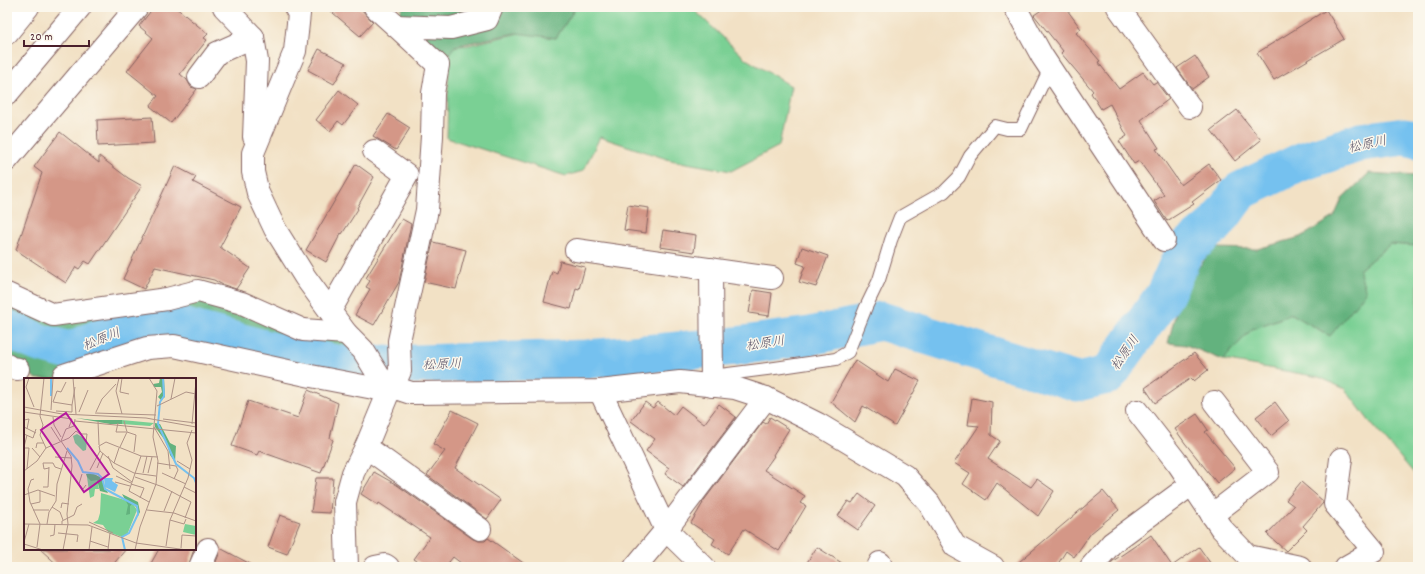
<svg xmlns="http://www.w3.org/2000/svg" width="1425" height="574" font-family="Dekko,'Klee One',sans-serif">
<rect width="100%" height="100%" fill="#fbf7ec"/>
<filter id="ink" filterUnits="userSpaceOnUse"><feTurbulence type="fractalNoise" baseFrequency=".025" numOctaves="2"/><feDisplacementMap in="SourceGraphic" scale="8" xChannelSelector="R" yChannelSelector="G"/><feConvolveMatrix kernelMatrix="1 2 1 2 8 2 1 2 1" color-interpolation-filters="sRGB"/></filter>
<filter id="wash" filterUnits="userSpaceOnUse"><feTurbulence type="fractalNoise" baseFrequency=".012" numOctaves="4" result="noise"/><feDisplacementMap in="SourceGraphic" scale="16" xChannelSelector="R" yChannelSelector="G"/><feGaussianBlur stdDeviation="0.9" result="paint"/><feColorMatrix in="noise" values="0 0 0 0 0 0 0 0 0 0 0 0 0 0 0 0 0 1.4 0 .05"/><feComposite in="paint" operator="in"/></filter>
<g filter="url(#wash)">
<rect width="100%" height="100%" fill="#f2e1c5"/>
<g fill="#7ad094" stroke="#627860">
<polygon points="576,7 691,7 746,59 791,86 779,146 731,171 670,160 600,137 583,171 566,176 447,138 449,47 469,45 523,32 556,38"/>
<polygon points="1390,244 1418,246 1418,478 1370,422 1345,389 1319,377 1223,360 1252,329 1292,314 1330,336 1359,270"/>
</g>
<g fill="#63b27e" stroke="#566854">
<polygon points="402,7 576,7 556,38 516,33 455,46 443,61 396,26"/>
<polygon points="1369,173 1418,176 1418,246 1390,244 1359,270 1366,292 1330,336 1292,314 1252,329 1223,360 1186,345 1168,343 1177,308 1198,268 1214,248 1257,249 1301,237 1334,217 1342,199"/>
<polygon points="203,293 348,336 372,384 182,343 51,379 37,379 7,360 7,294 30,310"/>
</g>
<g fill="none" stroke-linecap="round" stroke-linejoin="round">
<polyline stroke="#75c1ef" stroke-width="39" points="7,329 40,343 70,351 120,329 182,327 279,353 347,366 587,359 736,346 810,336 881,321 1077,382 1108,375 1165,294 1185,250 1216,224 1240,191 1301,162 1361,142 1405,136 1418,139"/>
</g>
<g id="blocks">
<g fill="#d49787">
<polygon points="154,7 175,7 208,34 204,38 207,40 180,74 187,80 191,87 197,89 171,123 150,106 158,96 127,71 153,38 139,26"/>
<polygon points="326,7 359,7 373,22 360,36"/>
<polygon points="1046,7 1065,7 1081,29 1076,33 1100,61 1098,62 1119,89 1143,72 1153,84 1156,82 1169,99 1141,120 1159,148 1156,149 1181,185 1209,164 1221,180 1192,202 1194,204 1167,221 1154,201 1164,195 1139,161 1134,164 1119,141 1127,136 1110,104 1101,109 1091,93 1093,91 1061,53 1063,51 1034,15"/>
<polygon points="1326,10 1344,39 1274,80 1257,53"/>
<polygon points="319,49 346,63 334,84 308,70"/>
<polygon points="1195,56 1209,77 1192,89 1177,68"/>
<polygon points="339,90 358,105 343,125 338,121 330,131 316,120"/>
<polygon points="1237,110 1261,140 1235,161 1211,130"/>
<polygon points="388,114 410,128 396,150 373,136"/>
<polygon points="152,117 154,143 98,146 97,120"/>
<polygon points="60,132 99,163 99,156 128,178 142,186 90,264 85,261 79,269 76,267 66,283 16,250 42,173 34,167"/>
<polygon points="356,164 374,177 357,208 358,209 342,234 341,233 326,262 306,250"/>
<polygon points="175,166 196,177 193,182 241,207 220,247 250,268 236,289 221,284 214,280 155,267 144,289 123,279"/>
<polygon points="628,205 649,208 646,233 624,230"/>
<polygon points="402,219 411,224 399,282 374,325 355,315 370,289 366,287 370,281 366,278"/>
<polygon points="663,230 696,235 694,252 660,247"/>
<polygon points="433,242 466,250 456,289 424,282"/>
<polygon points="802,247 828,256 816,287 799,282 805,266 797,263"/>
<polygon points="560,261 585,267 579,289 576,288 571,309 544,302 552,271 557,273"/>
<polygon points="753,290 772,293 769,316 749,313"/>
<polygon points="1194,353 1208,370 1194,381 1191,378 1155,403 1145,388"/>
<polygon points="855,360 888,382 895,369 920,381 895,426 863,406 855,422 831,402"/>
<polygon points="308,390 338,403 330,438 333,440 321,473 259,451 257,455 232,446 248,401 298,418"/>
<polygon points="972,398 992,402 991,435 1000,441 988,459 1031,487 1037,479 1054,491 1038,516 997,483 986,500 963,484 970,473 954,463 979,426 968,425"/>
<polygon points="645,402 653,408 658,402 674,415 681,406 704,424 719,404 736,417 683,487 665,474 669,468 646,451 655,439 631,421"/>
<polygon points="1275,402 1289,421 1271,436 1256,417"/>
<polygon points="452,410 478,423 455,468 501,500 487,519 427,475 445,451 433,444"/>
<polygon points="1197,414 1208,430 1205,432 1235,468 1217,483 1185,443 1175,429"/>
<polygon points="770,417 789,429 773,455 774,456 764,470 805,496 800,503 806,506 779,551 744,529 728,554 712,544 715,539 691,523 703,503 702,503 763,422 766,424"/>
<polygon points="374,472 397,485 473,539 479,541 485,541 488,538 529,567 466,567 453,557 445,567 426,567 414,559 430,537 379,503 378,505 361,494"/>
<polygon points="316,478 333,478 330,513 311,512"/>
<polygon points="1301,482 1323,501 1323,503 1303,526 1307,530 1286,551 1267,534 1294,506 1286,500"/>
<polygon points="1103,491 1119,510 1091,533 1074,557 1066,551 1056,567 1013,567"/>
<polygon points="859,494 875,506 858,530 838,516 848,501 852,503"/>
<polygon points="280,515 300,522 287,554 268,547"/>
<polygon points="1151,535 1172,566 1199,547 1213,567 1108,567 1113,561"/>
<polygon points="817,547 848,567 804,567"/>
<polygon points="220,548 256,567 214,567 219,554"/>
<polygon points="40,549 126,549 111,567 60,567"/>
<polygon points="159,549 194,549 188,567 149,567"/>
</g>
</g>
</g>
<g filter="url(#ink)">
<use href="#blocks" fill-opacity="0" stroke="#856361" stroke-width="1"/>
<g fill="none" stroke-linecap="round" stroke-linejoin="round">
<defs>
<polyline id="service" points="712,376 775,368 836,359 848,352 866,307 879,280 891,240 900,217 944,192 959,177 970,156 995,126 1007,129 1021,129 1050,68"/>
<g id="minor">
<polyline points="224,7 253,37 257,61 254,137"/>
<polyline points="295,7 299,14 295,51 253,153 253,172 258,193 275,229 305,277 346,333 363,350 382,381 393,387 411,393 600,391 680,382 735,388 766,398 818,424 905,476 929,503 955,546 993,567"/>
<polyline points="375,7 396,26"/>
<polyline points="1015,7 1042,56 1164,240"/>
<polyline points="1118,7 1190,107"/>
<polyline points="199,77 217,53 253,37"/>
<polyline points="7,160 137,7"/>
<polyline points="576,250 772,278"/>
<polyline points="711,269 712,386"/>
<polyline points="7,294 53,315 167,299 198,291 242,303 303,330 346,333"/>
<polyline points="330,311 407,175 374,151"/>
<polyline points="7,365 11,368 18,369"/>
<polyline points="64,375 147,348 174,346 311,376 389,391"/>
<polyline points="600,391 666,530 704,567"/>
<polyline points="1137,411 1179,465 1221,528 1248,556 1300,567"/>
<polyline points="366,447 480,529"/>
<polyline points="1341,459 1335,504 1374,551 1346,567"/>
<polyline points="1212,515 1268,472 1214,402"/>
<polyline points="200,567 208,549"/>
<polyline points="347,567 345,502 353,473 366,447 389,391 393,387 400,371 399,341 427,210 432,136 433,93 438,65 396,26 451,28 487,19 492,7"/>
<polyline points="375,567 385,565 388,567"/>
<polyline points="635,567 666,530 766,398"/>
<polyline points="878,567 880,563"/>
<polyline points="1091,567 1112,543 1192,484"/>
</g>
<g id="motorway">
<polyline points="7,33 28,7"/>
<polyline points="7,94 80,7"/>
</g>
</defs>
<use href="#service" stroke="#856361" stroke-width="14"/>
<use href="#minor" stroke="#856361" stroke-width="24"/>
<use href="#motorway" stroke="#856361" stroke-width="24"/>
<use href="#service" stroke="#fff" stroke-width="12"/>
<use href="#minor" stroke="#fff" stroke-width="22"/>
<use href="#motorway" stroke="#fff" stroke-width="22"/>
</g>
</g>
<g text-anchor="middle" stroke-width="3" stroke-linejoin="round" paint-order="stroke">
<g font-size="13" font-style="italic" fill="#575066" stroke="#fbf7ec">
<text transform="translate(1367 143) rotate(-12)" y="5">松原川</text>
<text transform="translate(101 338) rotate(-22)" y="5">松原川</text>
<text transform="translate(765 342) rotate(-8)" y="5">松原川</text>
<text transform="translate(1124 352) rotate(-55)" y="5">松原川</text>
<text transform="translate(442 363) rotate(-2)" y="5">松原川</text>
</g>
</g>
<g transform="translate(24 378)">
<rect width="172" height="172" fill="#f2e1c5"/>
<path d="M98,42L130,45L126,48L98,46ZM53,56L63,62L62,72L59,73L51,65L49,58ZM63,99L73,102L75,111H71L70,118L66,120ZM77,115L101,122L109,126L113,132L103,157L98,159L84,154L79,147L69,145L74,142L76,135ZM161,146L172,148V157L159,154Z" fill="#7ad094"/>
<path d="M136,0H140L141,19L137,22L134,19L138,14L137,9H130L129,6L135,5ZM52,40L70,42H98V46H86ZM131,45L136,46L146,65L152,68L151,84L146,77L143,65L131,49ZM68,95L76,99L84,115L76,113L73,102L67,103L63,99L62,96ZM98,116L114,124L116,134L114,138V132L109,125L106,128V136L102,137L104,127Z" fill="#63b27e"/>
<path d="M80,100H89L88,103L94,107L91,114L81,109Z" fill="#75c1ef"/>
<path fill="none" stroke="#75c1ef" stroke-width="2" d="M139,0L140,18L136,24L134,46L152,86L170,100L172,105M27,18V0M43,70L54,83L59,94L74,96L78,100L81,111L113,128L114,136L105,155L98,159L101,172"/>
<path fill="none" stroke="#af9387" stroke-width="1" d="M5,0L2,9L10,29M20,0L16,38L19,47L16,57L22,70M49,0L52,36M95,0L92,13L98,36M98,0L96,14L105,16M147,21L151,0M29,24L48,27L51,9M29,24L33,13L37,14L42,4M133,28L162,14L172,16M0,29L38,36L122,40L172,49M27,32L29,0M32,33L48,34V27M0,34L48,41L45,49M55,34L64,12M72,34L78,21L92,6M71,35L132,37M29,39L30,47L37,59M139,41L172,45M0,42L5,41L3,51M51,43L172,55M74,43L75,67M100,43L103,54L112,57L110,74M94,45L92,54H102M168,46L172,3M0,49L12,55M27,49L36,63M130,49L144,73L146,91M0,56L9,60L12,51M0,69L3,57M96,69L103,54M0,70H5L3,91M8,70L16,79M12,70L13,65H20M76,73L90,85L110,95L132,98M84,78L89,90L108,104M117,78L105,113L125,124M31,79L48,80M153,83L166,91M90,85L95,70M133,85L152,88L154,92L150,101M25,90L20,91L19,85H29L31,89L37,91M73,90L79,75M66,92L76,73L75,68L82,64L117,78L134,79M0,93L13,83L22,70L45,60L52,53L56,56H63L62,64M119,95L123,78M124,95L128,79M138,95L162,106M58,96L55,106L59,111L62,107M92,98L107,105M111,99L139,109L167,124L161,140M10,101L7,102L4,111L6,124L16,146L13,169M91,104L106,108M107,106L120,110L116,120M19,109H24L25,89M160,109L172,115M0,117L14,112L31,118M7,126L16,124V113M28,129L36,134L39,142M37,130L38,125L45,126M9,132H25M123,132L150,135L172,143M140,133L148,113M146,142L160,146L162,141M65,144L89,155M0,146L64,147L112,165L163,172M23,146L25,134L32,123L33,106L43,73M38,146V143L50,137L53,129L58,126M34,155L54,157L53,164M26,158L30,157L31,146M66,163L84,169M0,164L5,146M0,166L19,172M142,168L146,142L164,100L168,82L163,65L168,52M157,170L158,157L172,158M39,172L44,146L43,136L48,88L47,78L37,63L42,51L50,48L51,41M65,172L68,149M84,172L86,155M111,172L116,149L132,106L134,83L129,59L133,13L125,0"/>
<path fill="#b5179e" fill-opacity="0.15" stroke="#b5179e" stroke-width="2" d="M42,35L85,96L60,114L17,52Z"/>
<rect width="172" height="172" fill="none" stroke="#4a1f2b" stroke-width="2"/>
</g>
<rect width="1425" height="574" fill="none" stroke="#fbf7ec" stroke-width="24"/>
<path d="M24 40v6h65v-6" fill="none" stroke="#4a1f2b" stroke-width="2"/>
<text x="30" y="40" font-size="12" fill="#4a1f2b" stroke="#fbf7ec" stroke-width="3" paint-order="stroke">20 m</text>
</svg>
